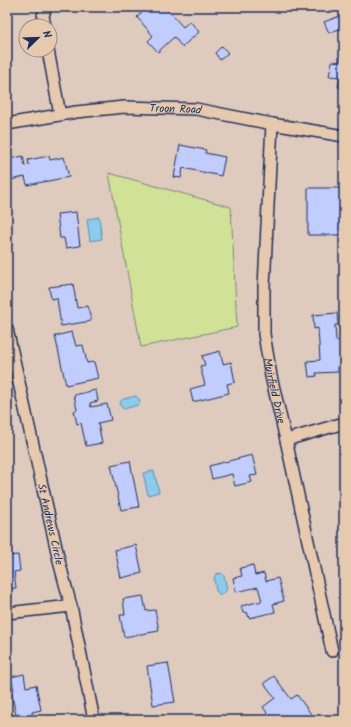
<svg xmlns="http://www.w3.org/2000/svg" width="351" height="727" font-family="Kalam,sans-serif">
<rect width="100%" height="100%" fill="#dfcbbe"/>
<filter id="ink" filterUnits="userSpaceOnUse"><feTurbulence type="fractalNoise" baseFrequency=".025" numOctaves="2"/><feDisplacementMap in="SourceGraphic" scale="8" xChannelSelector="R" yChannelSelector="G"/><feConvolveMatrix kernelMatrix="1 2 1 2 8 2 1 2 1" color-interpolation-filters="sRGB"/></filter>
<g filter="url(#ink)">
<polygon fill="#d1e296" stroke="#76887a" points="109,173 231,207 237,327 141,347"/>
<g fill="#89cceb" stroke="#5d8db3">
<polygon points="99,217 102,239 90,241 87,219"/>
<polygon points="136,396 139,399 140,402 138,405 124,409 121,407 120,402 123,399"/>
<polygon points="154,471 159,492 148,495 143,473"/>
<polygon points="221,573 224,576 227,589 224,593 220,595 216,591 214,578 216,574"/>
</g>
<g fill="#c0cdfe" stroke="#1b2f5e">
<polygon points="148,7 165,7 183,27 190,21 199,32 182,47 174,37 158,52 148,41 153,36 137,17"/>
<polygon points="340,16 344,27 329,33 324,22"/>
<polygon points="7,46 9,46 13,81 7,81"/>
<polygon points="222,46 228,53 220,60 215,53"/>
<polygon points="341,53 344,54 344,88 338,87 340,77 329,76 332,61 340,62"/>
<polygon points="180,145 206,150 205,153 225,157 221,176 183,168 181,178 174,177"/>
<polygon points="23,156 25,166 29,165 28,160 49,156 50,160 64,157 69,177 27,185 25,177 10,180 7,166 7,165 11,165 10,159"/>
<polygon points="308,188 344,188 344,204 342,204 341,235 308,235"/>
<polygon points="76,212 80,246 66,248 64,238 60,238 57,214"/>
<polygon points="73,284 77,308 88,306 91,321 61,326 57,298 51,299 49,287"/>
<polygon points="337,313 338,325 335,325 336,341 343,340 344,363 338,364 338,372 316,373 317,376 309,377 307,361 320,360 318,328 314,329 313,315"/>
<polygon points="72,332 76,346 83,345 87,363 94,362 98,378 66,385 55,336"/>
<polygon points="220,351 223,364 231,362 235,382 227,384 229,393 193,402 190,389 205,385 200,366 205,365 202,356"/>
<polygon points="96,390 98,401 90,403 91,407 107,404 111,420 98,423 102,443 86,446 81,423 77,424 74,411 77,410 74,395"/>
<polygon points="252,455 257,475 250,476 252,482 235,486 232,474 212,479 209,466"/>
<polygon points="130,461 139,507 121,510 111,465"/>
<polygon points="136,545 142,573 121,578 115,550"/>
<polygon points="18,555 20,571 14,572 16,588 7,589 7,556"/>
<polygon points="253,565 255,575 264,573 266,581 278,578 284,601 273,604 275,612 249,618 247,612 243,613 241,606 262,601 258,587 236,592 233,578 242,576 240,568"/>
<polygon points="143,596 146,611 155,610 159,631 124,637 120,615 125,615 123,599"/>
<polygon points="168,663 175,702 153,705 147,666"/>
<polygon points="24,674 26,687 36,685 41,710 32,712 33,720 21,720 19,714 16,715 11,691 14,690 11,677"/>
<polygon points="274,676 291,699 297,695 311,714 307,717 310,720 272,720 263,707 275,698 264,683"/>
</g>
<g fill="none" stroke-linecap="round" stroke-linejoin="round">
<defs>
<g id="street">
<polyline points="45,26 43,16 46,7"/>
<polyline points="48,50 60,115"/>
<path id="s1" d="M7,124L76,112L124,107L196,109L272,124L344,136"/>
<path id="s2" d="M272,124L264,287V334L271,376L286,440L332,651"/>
<path id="s3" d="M7,329L60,565L71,606L94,720"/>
<polyline points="286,440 344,423"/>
<polyline points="7,613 71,606"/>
</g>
</defs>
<use href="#street" stroke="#1b2f5e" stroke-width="14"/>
<use href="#street" stroke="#e7caae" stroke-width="11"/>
</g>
</g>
<g text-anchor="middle" stroke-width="3.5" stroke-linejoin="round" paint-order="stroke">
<g font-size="11" fill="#1b2f5e" stroke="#e7caae">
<text dy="4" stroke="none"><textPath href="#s1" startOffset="170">Troon Road</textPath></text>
<text dy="4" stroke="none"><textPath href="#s2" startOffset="268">Muirfield Drive</textPath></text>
<text dy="4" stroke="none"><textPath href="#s3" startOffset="200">St Andrews Circle</textPath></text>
</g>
</g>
<rect width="351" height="727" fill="none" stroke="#e7caae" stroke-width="24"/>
<rect x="12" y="12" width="327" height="703" fill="none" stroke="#1b2f5e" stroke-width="1.5" filter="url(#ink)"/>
<g transform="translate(38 38) rotate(67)"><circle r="19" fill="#e7caae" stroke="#958c8e"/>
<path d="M0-3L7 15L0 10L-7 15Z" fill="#1b2f5e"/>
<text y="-6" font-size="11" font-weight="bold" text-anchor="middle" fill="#1b2f5e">N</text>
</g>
</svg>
